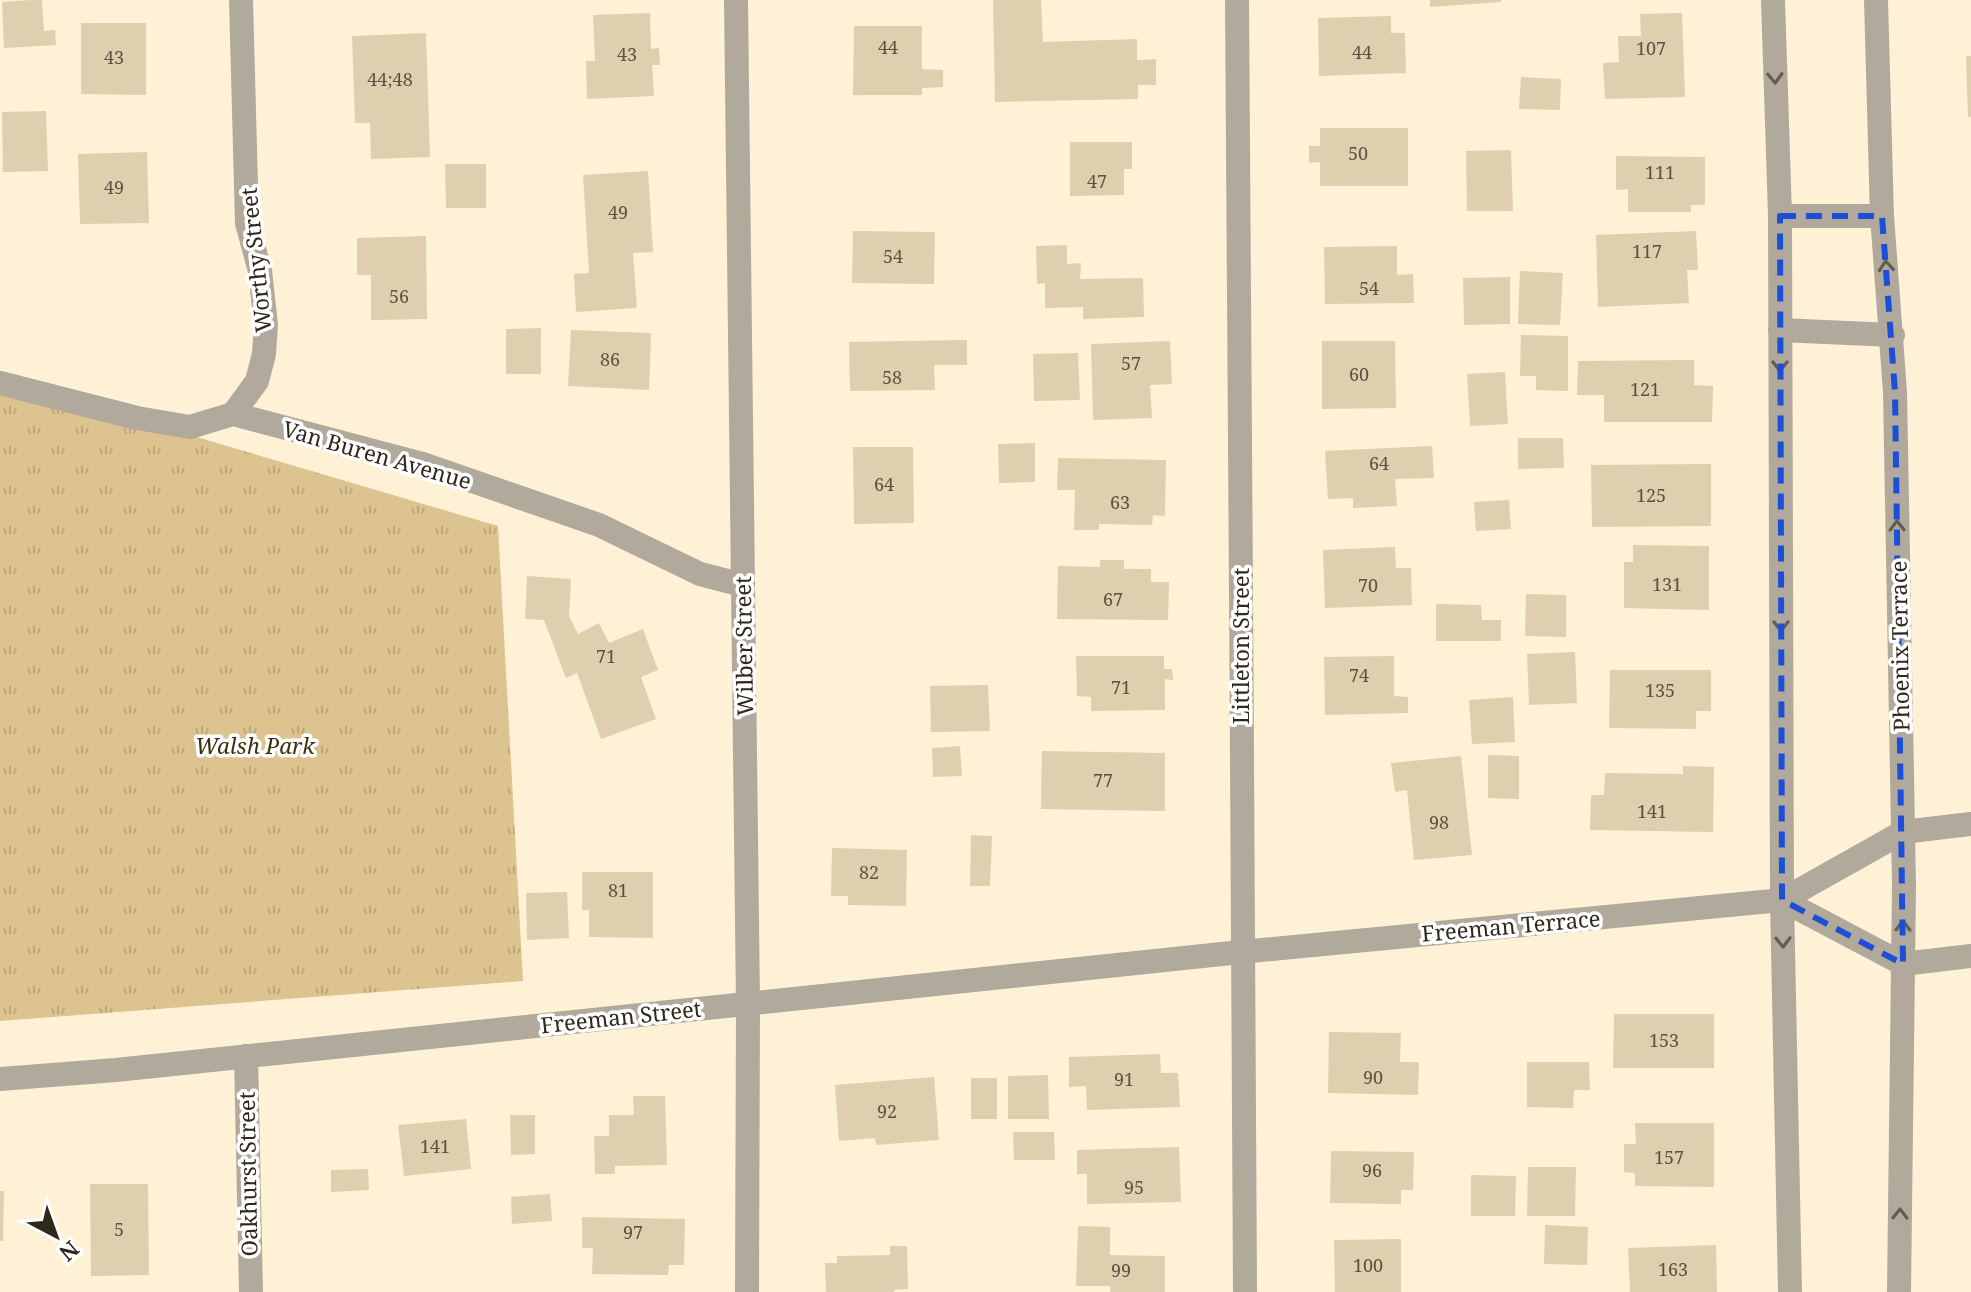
<svg xmlns="http://www.w3.org/2000/svg" width="1971" height="1292" font-family="'Noto Serif',serif">
<defs>
<pattern id="park-tufts" width="24" height="20" patternUnits="userSpaceOnUse" patternTransform="scale(2)"><rect width="24" height="20" fill="#dcc390"/><path d="M3 7l-1-3M5 7V3M7 7l1-3M15 17l-1-3M17 17v-4M19 17l1-3" fill="none" stroke="#bda87c"/></pattern>
</defs>
<rect width="100%" height="100%" fill="#fef1d6"/>
<polygon fill="url(#park-tufts)" points="0,379 498,526 523,981 0,1021"/>
<g fill="#dfcfae">
<polygon points="31,0 42,0 44,31 55,30 56,45 4,48 2,2"/>
<polygon points="993,0 1041,0 1043,42 1137,39 1137,60 1156,59 1156,85 1138,85 1138,99 995,102"/>
<polygon points="1430,0 1501,0 1501,2 1430,7"/>
<polygon points="650,13 651,49 659,48 660,65 652,65 654,96 587,99 586,61 595,61 593,15"/>
<polygon points="1682,13 1685,97 1605,99 1603,63 1619,62 1618,36 1641,36 1640,14"/>
<polygon points="1391,16 1391,33 1405,33 1406,73 1319,76 1318,18"/>
<polygon points="81,23 146,23 146,95 81,94"/>
<polygon points="854,26 922,26 922,69 943,70 943,87 922,88 922,95 853,95"/>
<polygon points="426,33 430,157 371,159 370,123 355,123 352,36"/>
<polygon points="1966,56 1971,56 1971,117 1968,117"/>
<polygon points="1521,77 1561,79 1560,110 1519,109"/>
<polygon points="46,111 48,171 3,172 2,112"/>
<polygon points="1320,128 1408,128 1408,186 1320,186 1320,162 1309,163 1309,146 1320,146"/>
<polygon points="1070,142 1132,142 1132,169 1124,169 1124,195 1070,196"/>
<polygon points="1511,150 1513,211 1467,211 1466,151"/>
<polygon points="147,152 149,223 80,224 78,154"/>
<polygon points="1616,156 1705,157 1705,205 1691,205 1691,212 1628,212 1628,189 1616,190"/>
<polygon points="445,164 486,164 486,208 446,208"/>
<polygon points="648,171 653,252 633,253 637,308 576,312 574,274 589,273 583,175"/>
<polygon points="853,231 935,232 934,284 852,283"/>
<polygon points="1696,231 1698,270 1687,270 1689,303 1598,307 1596,235"/>
<polygon points="426,236 427,319 371,320 371,275 357,275 357,238"/>
<polygon points="1067,245 1067,264 1081,263 1080,279 1143,278 1144,317 1083,319 1083,307 1045,308 1045,283 1037,284 1036,246"/>
<polygon points="1397,246 1397,275 1413,274 1414,303 1325,304 1324,247"/>
<polygon points="1520,271 1563,273 1560,325 1518,324"/>
<polygon points="1510,277 1510,324 1464,325 1463,278"/>
<polygon points="541,328 541,374 506,374 506,329"/>
<polygon points="571,330 651,333 649,390 568,386"/>
<polygon points="1521,335 1568,336 1568,391 1536,390 1536,376 1520,376"/>
<polygon points="967,340 967,365 934,365 935,390 850,391 849,342"/>
<polygon points="1170,341 1172,384 1150,385 1152,418 1093,420 1091,344"/>
<polygon points="1322,341 1395,341 1396,408 1322,409"/>
<polygon points="1078,353 1080,400 1034,401 1033,354"/>
<polygon points="1694,360 1694,385 1713,386 1712,422 1604,422 1604,395 1577,395 1578,361"/>
<polygon points="1505,372 1508,424 1470,426 1467,374"/>
<polygon points="1518,438 1563,438 1564,468 1518,469"/>
<polygon points="1035,443 1035,482 999,483 998,444"/>
<polygon points="1432,446 1434,478 1395,479 1397,506 1353,508 1353,498 1328,499 1325,451"/>
<polygon points="853,447 913,447 914,523 854,524"/>
<polygon points="1058,458 1166,460 1165,516 1153,515 1152,525 1099,524 1099,530 1074,530 1075,490 1057,490"/>
<polygon points="1711,464 1711,526 1592,527 1591,465"/>
<polygon points="1509,500 1511,529 1476,531 1474,502"/>
<polygon points="1633,545 1709,546 1709,610 1624,608 1624,562 1633,562"/>
<polygon points="1395,547 1396,568 1411,568 1412,605 1325,608 1323,550"/>
<polygon points="1100,560 1124,560 1124,569 1151,569 1151,582 1169,582 1168,620 1057,619 1058,566 1100,567"/>
<polygon points="527,576 571,579 569,616 578,634 599,623 609,643 643,629 658,670 641,677 656,719 601,739 577,673 566,678 544,620 525,619"/>
<polygon points="1526,594 1566,595 1566,637 1525,636"/>
<polygon points="1436,604 1481,605 1482,620 1501,620 1501,641 1436,641"/>
<polygon points="1575,652 1577,703 1529,705 1527,654"/>
<polygon points="1076,656 1164,656 1164,669 1172,669 1173,680 1165,679 1165,710 1091,711 1091,697 1077,696"/>
<polygon points="1394,656 1394,696 1408,697 1408,713 1325,715 1324,657"/>
<polygon points="1610,670 1711,670 1711,711 1696,711 1696,729 1609,728"/>
<polygon points="988,685 990,731 931,732 930,686"/>
<polygon points="1513,697 1515,742 1472,744 1469,700"/>
<polygon points="960,746 962,776 933,777 932,748"/>
<polygon points="1042,751 1165,753 1165,811 1041,809"/>
<polygon points="1488,755 1519,756 1519,799 1488,798"/>
<polygon points="1461,756 1472,855 1414,860 1407,790 1395,792 1391,763"/>
<polygon points="1683,766 1714,767 1713,832 1590,830 1591,795 1604,795 1605,773 1683,774"/>
<polygon points="971,835 992,836 990,886 970,886"/>
<polygon points="832,848 907,850 906,906 848,905 848,896 831,896"/>
<polygon points="582,872 653,872 653,938 589,937 589,910 582,910"/>
<polygon points="567,892 569,938 527,940 526,893"/>
<polygon points="1614,1014 1714,1014 1714,1068 1613,1068"/>
<polygon points="1329,1032 1401,1033 1400,1062 1419,1062 1418,1095 1328,1093"/>
<polygon points="1160,1054 1161,1073 1178,1073 1180,1107 1087,1110 1086,1086 1069,1087 1069,1057"/>
<polygon points="1527,1062 1589,1062 1590,1090 1574,1090 1573,1108 1527,1107"/>
<polygon points="1048,1075 1049,1119 1008,1119 1008,1076"/>
<polygon points="934,1077 939,1140 876,1145 875,1138 839,1141 835,1085"/>
<rect x="971" y="1078" width="26" height="41"/>
<polygon points="633,1096 665,1096 667,1165 615,1166 615,1174 595,1174 594,1136 609,1136 609,1115 634,1115"/>
<polygon points="510,1115 535,1115 535,1154 511,1155"/>
<polygon points="466,1119 471,1169 404,1176 398,1125"/>
<polygon points="1635,1123 1714,1123 1714,1187 1635,1186 1635,1173 1624,1172 1624,1144 1636,1144"/>
<polygon points="1013,1132 1054,1132 1055,1160 1014,1160"/>
<polygon points="1179,1147 1181,1202 1087,1204 1087,1174 1077,1174 1077,1150"/>
<polygon points="1331,1151 1414,1152 1413,1190 1401,1190 1401,1204 1330,1203"/>
<polygon points="1528,1167 1576,1167 1575,1216 1527,1216"/>
<polygon points="368,1169 369,1190 331,1192 331,1170"/>
<polygon points="1471,1175 1516,1176 1515,1216 1471,1216"/>
<polygon points="90,1184 148,1184 149,1275 91,1276"/>
<polygon points="0,1191 4,1191 3,1241 0,1241"/>
<polygon points="550,1194 552,1221 512,1224 511,1197"/>
<polygon points="582,1217 685,1219 684,1265 669,1265 668,1275 592,1274 593,1248 582,1248"/>
<polygon points="1545,1225 1588,1227 1587,1265 1544,1264"/>
<polygon points="1078,1226 1110,1227 1110,1255 1165,1256 1165,1292 1110,1292 1110,1286 1076,1286"/>
<polygon points="1401,1239 1401,1292 1335,1292 1334,1240"/>
<polygon points="1716,1245 1717,1292 1630,1292 1628,1248"/>
<polygon points="890,1246 907,1246 908,1289 894,1290 894,1292 826,1292 825,1263 837,1263 837,1256 890,1255"/>
</g>
<g fill="none" stroke-linecap="round" stroke-linejoin="round">
<g stroke="#b1aa9c" stroke-width="24">
<polyline points="736,0 748,1004 747,1292"/>
<path d="M1237,0C1243,431 1240,861 1245,1292"/>
<polyline points="1773,0 1780,216 1782,900 1790,1292"/>
<polyline points="1876,0 1882,216 1895,392 1904,885 1899,1292"/>
<polyline points="1780,216 1882,216"/>
<polyline points="1780,330 1893,335"/>
<polyline points="0,383 137,418 190,427 233,414 423,464 599,525 700,574 743,585"/>
<polyline points="233,414 257,381 264,354 266,325 260,271 247,223 241,0"/>
<polyline points="1782,900 1903,964 1971,956"/>
<polyline points="246,1056 251,1292"/>
<polyline points="0,1079 116,1070 1241,952 1782,900 1903,832 1971,824"/>
</g>
</g>
<defs><path id="oneway-chevron" d="M-2-3.5L2.5 0L-2 3.5" fill="none" stroke-width="1.6" stroke-linecap="round" stroke-linejoin="round" transform="scale(2)"/></defs>
<g stroke="#635d4f">
<use href="#oneway-chevron" transform="translate(1775 78) rotate(88)"/>
<use href="#oneway-chevron" transform="translate(1886 266) rotate(-95)"/>
<use href="#oneway-chevron" transform="translate(1780 366) rotate(90)"/>
<use href="#oneway-chevron" transform="translate(1897 526) rotate(-91)"/>
<use href="#oneway-chevron" transform="translate(1781 626) rotate(90)"/>
<use href="#oneway-chevron" transform="translate(1903 926) rotate(-89)"/>
<use href="#oneway-chevron" transform="translate(1783 942) rotate(89)"/>
<use href="#oneway-chevron" transform="translate(1900 1214) rotate(-89)"/>
</g>
<path fill="none" stroke="#1d4ed8" stroke-width="6" stroke-dasharray="16 10" stroke-linejoin="round" d="M1780,216H1882L1895,392L1903,964L1782,900Z"/>
<g text-anchor="middle" stroke-width="7" stroke-linejoin="round" paint-order="stroke">
<g font-size="18" fill="#5b5240">
<text x="888" y="54">44</text>
<text x="1651" y="55">107</text>
<text x="1362" y="59">44</text>
<text x="627" y="61">43</text>
<text x="114" y="64">43</text>
<text x="390" y="86">44;48</text>
<text x="1358" y="160">50</text>
<text x="1660" y="179">111</text>
<text x="1097" y="188">47</text>
<text x="114" y="194">49</text>
<text x="618" y="219">49</text>
<text x="1647" y="258">117</text>
<text x="893" y="263">54</text>
<text x="1369" y="295">54</text>
<text x="399" y="303">56</text>
<text x="610" y="366">86</text>
<text x="1131" y="370">57</text>
<text x="1359" y="381">60</text>
<text x="892" y="384">58</text>
<text x="1645" y="396">121</text>
<text x="1379" y="470">64</text>
<text x="884" y="491">64</text>
<text x="1651" y="502">125</text>
<text x="1120" y="509">63</text>
<text x="1667" y="591">131</text>
<text x="1368" y="592">70</text>
<text x="1113" y="606">67</text>
<text x="606" y="663">71</text>
<text x="1359" y="682">74</text>
<text x="1121" y="694">71</text>
<text x="1660" y="697">135</text>
<text x="1103" y="787">77</text>
<text x="1652" y="818">141</text>
<text x="1439" y="829">98</text>
<text x="869" y="879">82</text>
<text x="618" y="897">81</text>
<text x="1664" y="1047">153</text>
<text x="1373" y="1084">90</text>
<text x="1124" y="1086">91</text>
<text x="887" y="1118">92</text>
<text x="435" y="1153">141</text>
<text x="1669" y="1164">157</text>
<text x="1372" y="1177">96</text>
<text x="1134" y="1194">95</text>
<text x="119" y="1236">5</text>
<text x="633" y="1239">97</text>
<text x="1368" y="1272">100</text>
<text x="1673" y="1276">163</text>
<text x="1121" y="1277">99</text>
</g>
<g font-size="22" fill="#2f291c" stroke="#fff">
<text transform="translate(256 260) rotate(-96)" y="8">Worthy Street</text>
<text transform="translate(377 455) rotate(16)" y="8">Van Buren Avenue</text>
<text transform="translate(744 646) rotate(-91)" y="8">Wilber Street</text>
<text transform="translate(1241 646) rotate(-90)" y="8">Littleton Street</text>
<text transform="translate(1900 646) rotate(-91)" y="8">Phoenix Terrace</text>
<text transform="translate(1511 926) rotate(-5)" y="8">Freeman Terrace</text>
<text transform="translate(621 1017) rotate(-6)" y="8">Freeman Street</text>
<text transform="translate(248 1174) rotate(-91)" y="8">Oakhurst Street</text>
</g>
<g font-size="22" font-style="italic" fill="#3c2e10" stroke="#fff">
<text x="255" y="754">Walsh Park</text>
</g>
</g>
<g transform="translate(56 1236) rotate(139)" stroke="#ffffff" stroke-width="6" paint-order="stroke">
<path d="M0-6L14 30L0 20L-14 30Z" fill="#2f291c"/>
<text y="-12" font-size="22" font-weight="bold" text-anchor="middle" fill="#2f291c">N</text>
</g>
</svg>
